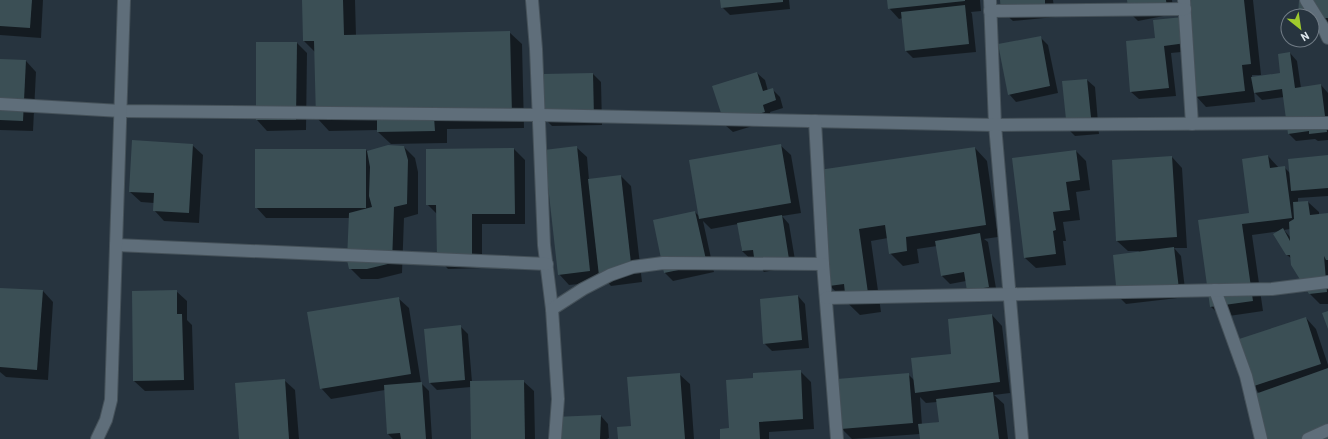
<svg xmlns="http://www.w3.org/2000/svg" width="1328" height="439" font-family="Barlow,sans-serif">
<rect width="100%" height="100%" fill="#27343f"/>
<g fill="#0007" fill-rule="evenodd">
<polygon points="0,0 43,0 41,38 0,35"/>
<polygon points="303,0 355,0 356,36 509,32 522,44 524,128 447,129 447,143 391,144 378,132 378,130 329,131 317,118 316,53 304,41"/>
<polygon points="721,0 789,0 790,9 730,15 722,7"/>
<polygon points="888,0 980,0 981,11 971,12 972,14 976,52 913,58 906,51 903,18 899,19 889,8"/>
<polygon points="1001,0 1053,0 1055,17 1013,21 1002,11"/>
<polygon points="1128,0 1172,0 1174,14 1138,21 1130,13"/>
<polygon points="1186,0 1253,0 1261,75 1252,75 1252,78 1281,74 1290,53 1297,61 1301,88 1321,85 1328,93 1328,140 1318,141 1315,139 1296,141 1289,134 1284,97 1262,100 1254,92 1255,102 1206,107 1196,96 1191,51 1171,53 1176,96 1139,99 1131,92 1156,39 1183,18"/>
<polygon points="1300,0 1328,0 1328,30 1312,29 1312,16 1299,16"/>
<polygon points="1040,37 1048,45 1058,93 1016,102 1009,94"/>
<polygon points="297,43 307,53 306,130 267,131 257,120"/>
<polygon points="0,60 26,61 36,72 33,131 0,130"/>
<polygon points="757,73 765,80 768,91 772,89 780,97 783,108 770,112 772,120 733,132 725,125"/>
<polygon points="593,74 601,82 602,125 552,126 544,118 544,75"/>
<polygon points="1087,80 1095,87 1099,134 1075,136 1068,129"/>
<polygon points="192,145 203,155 199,223 164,221 154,210 154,203 141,202 130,192"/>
<polygon points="780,145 791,155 801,213 782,216 789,224 796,266 764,272 742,251 738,224 711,229 703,221 714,272 673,281 665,273 654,221 695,212 700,217"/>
<polygon points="404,147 415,158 418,172 418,214 404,218 402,273 378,279 361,279 350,268 350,218 266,218 256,207 366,150 368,152"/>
<polygon points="576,147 587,157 589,180 621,176 631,186 642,282 611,286 600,274 600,282 569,285 559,274"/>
<polygon points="975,148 987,161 998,237 984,239 988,242 997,294 975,298 966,281 950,284 942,276 937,246 917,249 919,263 903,266 890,253 888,238 871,241 881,312 860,315 830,286 813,172"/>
<polygon points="514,149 525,160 525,224 482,224 482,268 448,269 438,258 437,214 427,204"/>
<polygon points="1076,151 1086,161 1090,190 1076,192 1080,220 1063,222 1066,241 1063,241 1066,265 1036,268 1025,258"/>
<path d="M1268,156L1279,168L1284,167L1290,173L1328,156V196L1298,198V203L1308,202L1319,212V215L1328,214V304H1320L1310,294L1292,259L1287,255L1281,231L1252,235L1263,311L1222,317L1211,307L1200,221L1250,214ZM1290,229L1291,238L1284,230Z"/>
<polygon points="1172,157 1182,168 1187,248 1174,248 1181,256 1186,297 1126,304 1118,296 1139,251 1128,251 1117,241 1113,161"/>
<polygon points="0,289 43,291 53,302 48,380 6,377 0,372"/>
<polygon points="176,291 187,301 187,320 192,325 194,390 145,391 134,381"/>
<polygon points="798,296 805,304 809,348 772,351 764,343"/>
<polygon points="398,298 409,308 421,383 429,391 432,439 393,439 388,434 385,390 331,399 321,388"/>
<path d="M992,315L1002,326L1010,393L994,395L1004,404L1008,439H921L920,434L852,439L842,429L908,374L914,380L953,355ZM920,397L926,403L937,402L940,422L922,425Z"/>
<polygon points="1306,318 1316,329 1328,365 1328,439 1260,394 1252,386"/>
<polygon points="460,326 468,334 472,382 523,381 534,391 535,439 472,439 471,387 437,390 430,383"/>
<polygon points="800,371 811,382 814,429 769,432 769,439 721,439 730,429 754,379"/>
<polygon points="679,374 690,384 694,439 619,439 632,426"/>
<polygon points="284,380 295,390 299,439 240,439"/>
<polygon points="601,416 608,424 609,438 607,439 556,439"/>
</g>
<g fill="#3b4f55">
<polygon points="0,0 32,0 30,28 0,26"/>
<polygon points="302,0 343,0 344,35 510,31 512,115 434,117 435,131 377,132 377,117 316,119 314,41 303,41"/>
<polygon points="720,0 783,0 783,2 721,8"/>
<polygon points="887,0 965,0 965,1 888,9"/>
<polygon points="1000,0 1045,0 1045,6 1001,11"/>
<polygon points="1127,0 1166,0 1167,7 1129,13"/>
<polygon points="1185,0 1244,0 1251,64 1242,65 1245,91 1195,97"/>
<polygon points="1299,0 1328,0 1328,18 1312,18 1312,16 1298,16"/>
<polygon points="965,5 969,44 905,51 901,12"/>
<polygon points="1183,17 1186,43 1164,46 1169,88 1130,92 1126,41 1155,38 1153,20"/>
<polygon points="1041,36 1050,86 1008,95 998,44"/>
<polygon points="256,42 297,42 296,120 256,120"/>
<polygon points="1290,52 1295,88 1321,84 1327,132 1309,134 1309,131 1288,134 1282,89 1254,93 1251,77 1280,73 1278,54"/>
<polygon points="0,59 26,60 23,121 0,120"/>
<polygon points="757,72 763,91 773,88 776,100 763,105 765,112 725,125 712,86"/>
<polygon points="593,73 594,118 544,119 543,74"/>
<polygon points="1087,79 1092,127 1067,129 1062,81"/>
<polygon points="132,140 193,144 189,213 153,211 154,193 129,192"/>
<polygon points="781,144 791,203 699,219 689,160"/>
<polygon points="388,145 404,146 408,160 407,204 394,207 392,263 367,269 349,269 347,260 349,213 372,207 369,196 370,167 367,151"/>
<polygon points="577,146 590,271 558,275 544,150"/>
<polygon points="975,147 986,225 906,237 907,251 889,254 885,225 859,229 869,300 846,303 844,284 829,286 812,171"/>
<polygon points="514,148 515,214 472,214 472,258 437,259 436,205 426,205 426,149"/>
<rect x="255" y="149" width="111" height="59"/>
<polygon points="1076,150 1080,180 1066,182 1070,210 1053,212 1056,230 1053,231 1056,254 1024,258 1012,158"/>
<polygon points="1268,155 1270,168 1285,166 1292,218 1242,224 1253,301 1210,307 1198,220 1249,213 1242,159"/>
<polygon points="1328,155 1328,188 1291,191 1288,159"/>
<polygon points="1172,156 1177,237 1116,241 1112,160"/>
<polygon points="621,175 632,272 599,276 588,179"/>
<polygon points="1308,201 1310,215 1328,213 1328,260 1326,260 1324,256 1327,292 1309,294 1291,265 1290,255 1286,255 1273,234 1283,228 1290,241 1289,222 1294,219 1293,202"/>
<polygon points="695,211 707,264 664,273 653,220"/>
<polygon points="782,215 789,259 755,264 753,250 742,251 737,223"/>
<polygon points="980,233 989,287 967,291 964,272 941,276 935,241"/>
<polygon points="1174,247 1179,289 1117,296 1113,255"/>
<polygon points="0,288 43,290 37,370 0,367"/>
<polygon points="177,290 177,314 182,314 184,380 133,381 132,291"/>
<polygon points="798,295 802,340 763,344 760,299"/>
<polygon points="399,297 411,374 320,389 307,312"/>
<polygon points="1328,311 1328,329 1322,313"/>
<polygon points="992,314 1000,382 915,393 911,358 951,354 948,319"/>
<polygon points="1306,317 1321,364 1251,387 1236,340"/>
<polygon points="461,325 465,380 429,383 424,329"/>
<polygon points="1328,368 1328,439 1258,439 1244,398"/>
<polygon points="801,370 803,419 759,422 760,439 720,439 720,429 729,428 726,380 753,378 753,373"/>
<polygon points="680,373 685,439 618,439 617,427 631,426 627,377"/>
<polygon points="909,373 913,423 841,429 837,379"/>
<polygon points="285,379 289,439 239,439 235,383"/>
<polygon points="524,380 525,439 471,439 470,381"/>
<polygon points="422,382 426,439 401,439 400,433 387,434 384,385"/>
<polygon points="993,392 999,439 920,439 918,424 939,422 936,399"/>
<polygon points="601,415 600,439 555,439 554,417"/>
</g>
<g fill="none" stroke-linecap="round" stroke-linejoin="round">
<defs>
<g id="street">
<polyline points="532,0 536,49 544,245 552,309"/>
<polyline points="990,0 995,125 1022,439"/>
<polyline points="1184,0 1192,124"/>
<polyline points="1306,0 1324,29 1328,38"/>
<polyline points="990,11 1185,9"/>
<polyline points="0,104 121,111 539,115 995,125 1328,123"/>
<polyline points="815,121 823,264 837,439"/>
<polyline points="116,245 547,264"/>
<polyline points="1215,290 1246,376 1261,439"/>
<polyline points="826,298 1272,289 1328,282"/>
<polyline points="97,439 106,420 111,400 124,0"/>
<polyline points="555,439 558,399 552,309 583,289 610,275 633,267 663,263 823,264"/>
<polyline points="1308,439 1328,430"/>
</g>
</defs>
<use href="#street" stroke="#455159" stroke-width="14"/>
<use href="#street" stroke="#5f6e7a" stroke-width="12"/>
</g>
<g transform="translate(1300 28) rotate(150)"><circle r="19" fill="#27343f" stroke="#707b85"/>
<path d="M0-3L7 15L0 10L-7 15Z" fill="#9fca2d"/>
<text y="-6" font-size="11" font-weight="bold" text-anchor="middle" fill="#dee6ed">N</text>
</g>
</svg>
